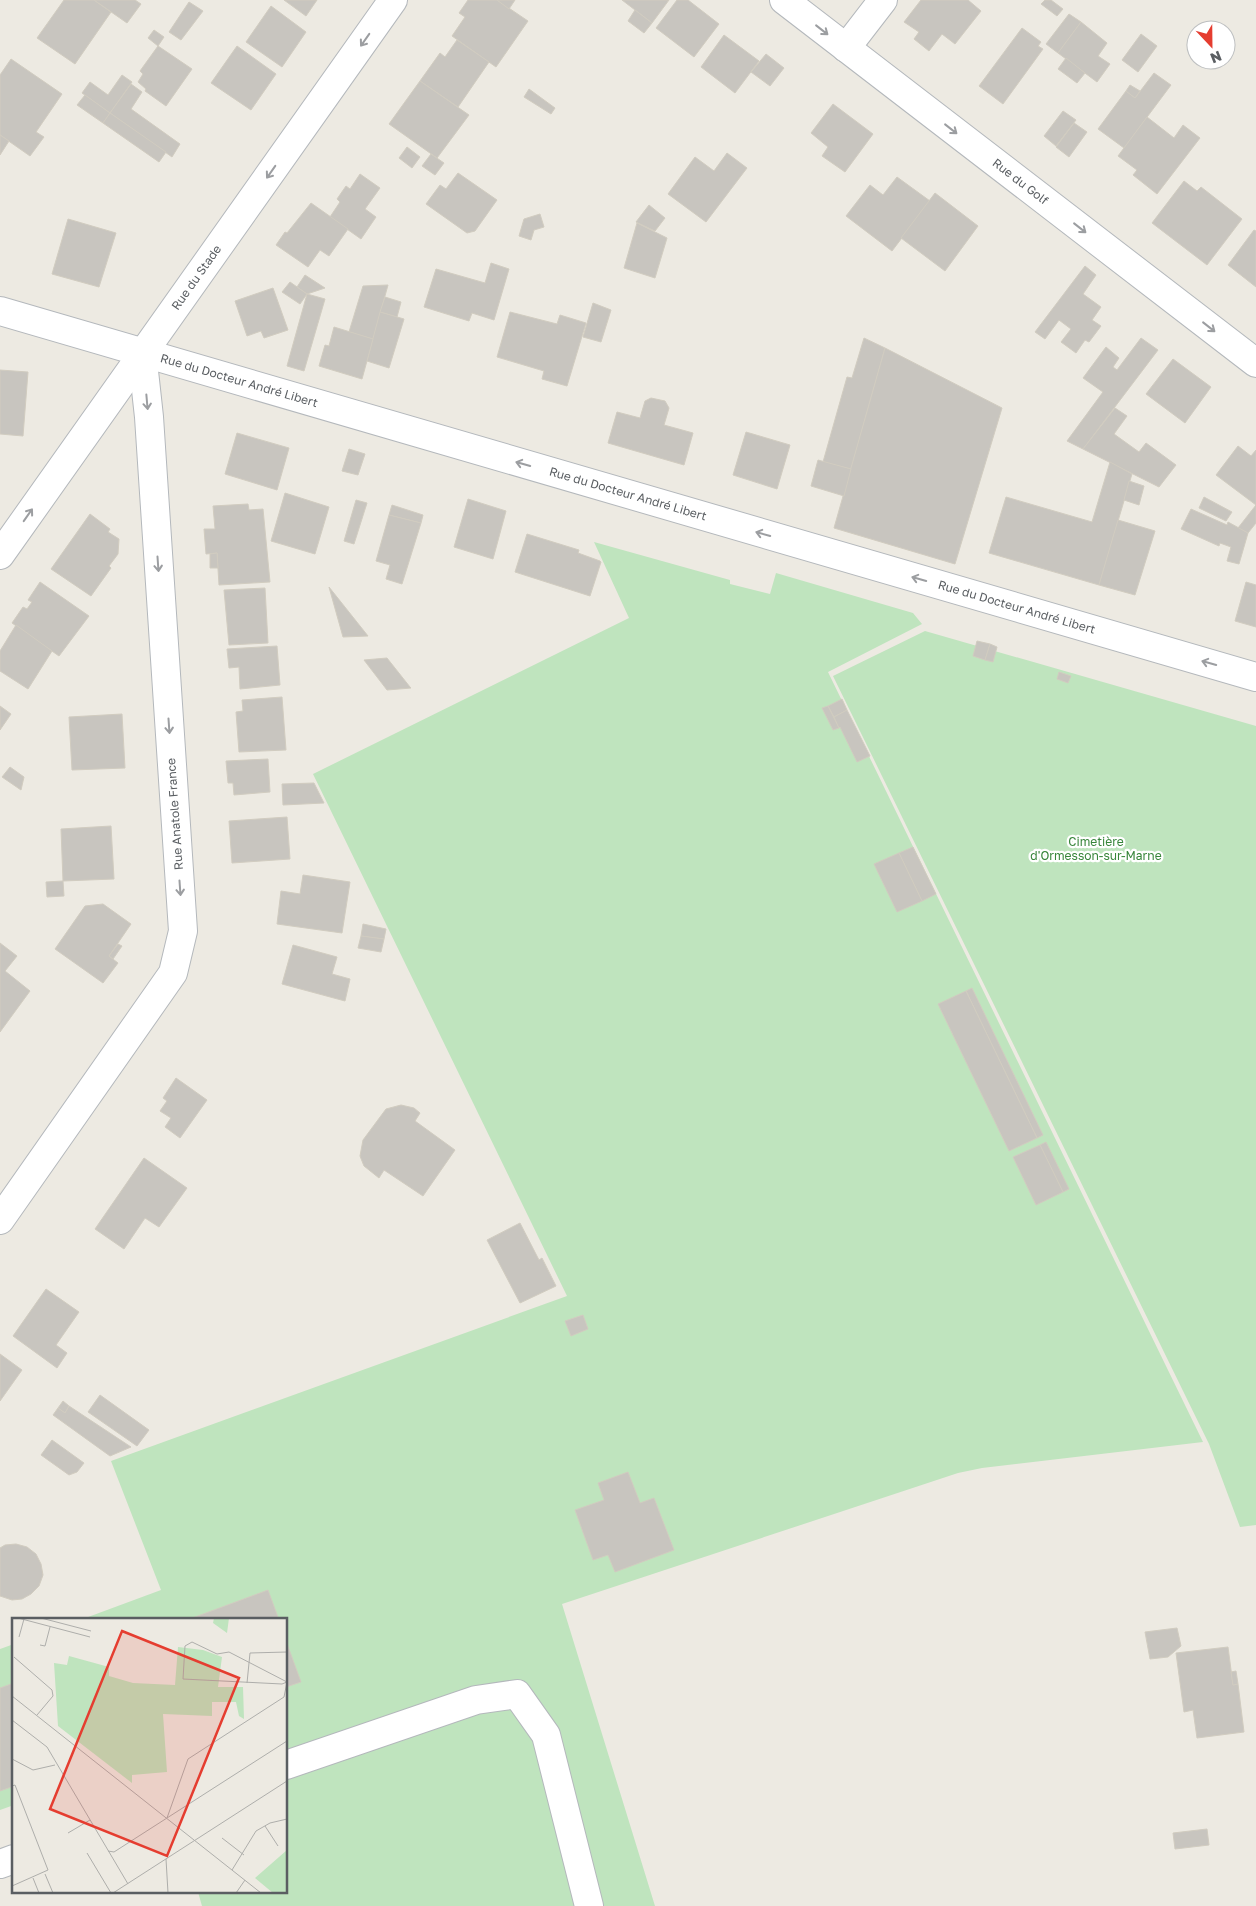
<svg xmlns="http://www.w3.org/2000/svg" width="1256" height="1906" font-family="'Golos Text',sans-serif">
<rect width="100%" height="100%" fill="#edeae2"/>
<g fill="#bfe4be">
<polygon points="594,542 730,580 730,584 770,594 776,573 913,613 922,624 828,672 1203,1442 982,1468 958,1473 562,1604 655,1906 202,1906 198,1892 286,1892 286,1620 80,1620 161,1590 111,1461 567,1296 313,774 629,618"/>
<polygon points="925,631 1256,726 1256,1525 1240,1527 1209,1444 833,676"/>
<polygon points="14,1644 14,1805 0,1810 0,1649"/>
</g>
<g fill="#c8c5bf" stroke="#d1ccc0">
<polygon points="64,0 94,0 111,12 75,64 37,38"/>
<polygon points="94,0 135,0 141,4 127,23"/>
<polygon points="284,0 317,0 306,16"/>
<polygon points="468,0 497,0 528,21 496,67 452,36 465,17 459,13"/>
<polygon points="497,0 515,0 509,9"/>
<polygon points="622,0 669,0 652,23"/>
<polygon points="677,0 688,0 719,24 694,57 656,28"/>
<polygon points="921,0 968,0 981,11 955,44 942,34 929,51 914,39 919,32 904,22"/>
<polygon points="1045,0 1051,0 1063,9 1057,16 1041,4"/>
<polygon points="189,2 203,11 181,40 169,32"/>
<polygon points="271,6 306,32 282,67 246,42"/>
<polygon points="635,10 652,23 644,33 628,21"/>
<polygon points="1069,14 1081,22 1058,53 1046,44"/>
<polygon points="1081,22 1107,43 1098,56 1110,64 1097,82 1058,53"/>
<polygon points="1022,28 1041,42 1038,46 1043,49 1003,104 979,86"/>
<polygon points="154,30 164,37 158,46 148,38"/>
<polygon points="1141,34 1157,46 1138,72 1122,60"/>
<polygon points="724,35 759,61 735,93 701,67"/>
<polygon points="457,40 489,62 458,107 420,81 440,53 445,57"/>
<polygon points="158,46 192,69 166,106 145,91 146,89 138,82 143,74 140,71"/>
<polygon points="237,46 276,74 251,110 211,83"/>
<polygon points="766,54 784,68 770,86 751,72"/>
<polygon points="1066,58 1085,73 1077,83 1058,69"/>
<polygon points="11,59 62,94 36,132 44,137 30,156 0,135 0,75"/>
<polygon points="1154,73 1171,85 1124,148 1098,129 1126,91 1135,98"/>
<polygon points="122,75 132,82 110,113 82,93 90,82 108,95"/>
<polygon points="420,81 469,115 437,158 389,124"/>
<polygon points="131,84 142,92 131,109 180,144 172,157 110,113"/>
<polygon points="1130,85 1140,91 1135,98 1126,91"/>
<polygon points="529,89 555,108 551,114 524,97"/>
<polygon points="85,95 110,113 103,123 77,105"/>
<polygon points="833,104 873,134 845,172 822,156 828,147 811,133"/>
<polygon points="1063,111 1076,120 1056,146 1044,136"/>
<polygon points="110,113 166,152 159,162 103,123"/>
<polygon points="1147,117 1174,138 1183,125 1200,138 1157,194 1133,175 1137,170 1118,156"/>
<polygon points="1074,123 1087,132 1069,157 1056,147"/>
<polygon points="0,135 9,141 0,155"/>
<polygon points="407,147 420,157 412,168 399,158"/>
<polygon points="727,153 747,168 706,222 668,194 695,157 714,171"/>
<polygon points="431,154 444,163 435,175 422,166"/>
<polygon points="458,173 497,200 475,231 467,233 426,204 440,185 446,189"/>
<polygon points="360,174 380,188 365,209 376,217 361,239 330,217 340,202 337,199 346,186 350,189"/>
<polygon points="897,177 930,201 892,251 846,216 870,185 883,195"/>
<polygon points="1184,181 1197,191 1201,187 1242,219 1207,265 1152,223"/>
<polygon points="935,193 978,226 945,271 901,238"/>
<polygon points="311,203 348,229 329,256 320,250 308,267 276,245 285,232 287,233"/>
<polygon points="649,205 665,218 655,231 636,222"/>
<polygon points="540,214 544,227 534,230 531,240 519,236 524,219"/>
<polygon points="68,219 116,233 99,287 52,274"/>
<polygon points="637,223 667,238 655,278 624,268"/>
<polygon points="1254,230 1256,231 1256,287 1228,265"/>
<polygon points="491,263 509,269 494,320 472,313 469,321 424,307 436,269 485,283"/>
<polygon points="1085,266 1096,275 1083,294 1101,307 1092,320 1101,326 1089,342 1085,340 1076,353 1061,342 1071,329 1059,320 1045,339 1035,332"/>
<polygon points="305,275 325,288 307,294 297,287"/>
<polygon points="290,282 307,294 300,304 282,292"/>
<polygon points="388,285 373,339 349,332 363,286"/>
<polygon points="273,288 288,330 264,338 261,331 247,336 235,301"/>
<polygon points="307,294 325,299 304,371 287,366"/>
<polygon points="385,297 401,302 397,317 380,312"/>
<polygon points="593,303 611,310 601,342 583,337"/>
<polygon points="380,312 404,319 389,368 367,361"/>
<polygon points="510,312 557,324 560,315 586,323 567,386 542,379 544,371 497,357"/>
<polygon points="334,327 373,339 362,379 319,366 325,345 329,346"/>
<polygon points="864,338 885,348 851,469 823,462 847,377 852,378"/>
<polygon points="1141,338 1158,350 1083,449 1067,441 1103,392 1083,378 1106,347 1119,358 1113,367 1117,370"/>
<polygon points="885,348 1002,408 955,564 834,528"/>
<polygon points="1173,359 1211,387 1185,423 1146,394"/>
<polygon points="0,370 28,372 23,436 0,434"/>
<polygon points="651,398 665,401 669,408 664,425 693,433 684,465 608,443 617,412 640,418 645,401"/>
<polygon points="1115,408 1127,416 1114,434 1139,452 1146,443 1176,465 1159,487 1083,449"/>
<polygon points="746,432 790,445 777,489 733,475"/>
<polygon points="237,433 289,448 277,490 225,474"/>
<polygon points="1238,446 1251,456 1256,450 1256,523 1248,533 1238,528 1256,505 1216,475"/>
<polygon points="349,449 365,454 358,475 342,471"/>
<polygon points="818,460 851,469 844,496 811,486"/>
<polygon points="1110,462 1132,474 1099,585 989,553 1006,497 1092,522"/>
<polygon points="1129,481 1144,486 1139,505 1124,500"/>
<polygon points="285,493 329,507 315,554 271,541"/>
<polygon points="1204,497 1232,512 1226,521 1199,508"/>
<polygon points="468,499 506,511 493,559 454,547"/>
<polygon points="356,500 367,503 354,544 344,541"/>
<polygon points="248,504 249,510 263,509 270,582 219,585 217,553 206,554 204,529 215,529 213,506"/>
<polygon points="392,505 423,515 421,523 389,515"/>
<polygon points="1191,509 1227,525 1228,522 1248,533 1239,564 1227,561 1231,547 1220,543 1219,546 1181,529"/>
<polygon points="90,514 110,529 108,532 119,539 118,554 109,566 111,568 91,596 51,569"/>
<polygon points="389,515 421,523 402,584 386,579 390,565 376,561"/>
<polygon points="1118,520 1155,531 1135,595 1099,585"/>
<polygon points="527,534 579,550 578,553 600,561 601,562 590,596 515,572"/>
<polygon points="217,553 218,568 210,568 210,554"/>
<polygon points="40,582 89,616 59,656 12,623 23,607 27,609 32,602 28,600"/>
<polygon points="1246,582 1256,585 1256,627 1235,621"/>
<polygon points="329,587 368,636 343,637"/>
<polygon points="265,588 268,643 229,645 224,590"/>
<polygon points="16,625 52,651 28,689 0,671 0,651"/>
<polygon points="977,641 990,644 985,660 973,656"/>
<polygon points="990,644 997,647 993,662 985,660"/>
<polygon points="277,646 280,685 240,689 239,667 229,668 227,649"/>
<polygon points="387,658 410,687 411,688 387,690 364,660"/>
<polygon points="1059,672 1071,676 1068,683 1057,679"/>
<polygon points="282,697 286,750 239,752 236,712 243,711 242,700"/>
<polygon points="842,699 847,710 834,717 828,706"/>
<polygon points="0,706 11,714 0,730"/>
<polygon points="828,706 839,728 833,730 822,708"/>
<polygon points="847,710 870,756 857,762 840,727 839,728 834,717"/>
<polygon points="122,714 125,768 72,770 69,717"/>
<polygon points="268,759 270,792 234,795 233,783 228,783 226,761"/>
<polygon points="10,767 24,777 21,790 2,777"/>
<polygon points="314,783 324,803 283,805 282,784"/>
<polygon points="287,817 290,859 232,863 229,821"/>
<polygon points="111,826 114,879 63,881 61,829"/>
<polygon points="913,847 936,894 922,901 899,853"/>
<polygon points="899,853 922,901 897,912 874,864"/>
<polygon points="303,875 350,882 342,933 277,924 281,891 300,894"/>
<polygon points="63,881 64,896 47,897 46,882"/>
<polygon points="103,904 131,924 109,956 118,963 103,983 55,949 85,906"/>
<polygon points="363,924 386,929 384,939 361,936"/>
<polygon points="361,936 384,939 381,952 358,948"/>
<polygon points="0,943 17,956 5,971 30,991 0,1032"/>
<polygon points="118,944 122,946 113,959 109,956"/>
<polygon points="293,945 337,957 332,974 350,979 345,1001 282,984"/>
<polygon points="972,988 1043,1135 1037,1138 966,991"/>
<polygon points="966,991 1037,1138 1009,1151 938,1004"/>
<polygon points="176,1078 207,1100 180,1138 165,1127 171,1118 160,1111 167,1101 163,1098"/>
<polygon points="401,1105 414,1108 420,1113 415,1121 455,1150 423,1196 384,1170 379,1178 364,1166 360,1156 363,1140 386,1109"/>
<polygon points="1046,1142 1069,1189 1063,1192 1040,1145"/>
<polygon points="1040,1145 1063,1192 1036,1205 1013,1157"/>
<polygon points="144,1158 187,1188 159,1227 145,1218 124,1249 95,1229"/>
<polygon points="520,1223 539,1260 542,1258 556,1286 520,1303 487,1240"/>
<polygon points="46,1289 79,1312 56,1345 67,1353 57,1368 13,1336"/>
<polygon points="583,1315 588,1329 571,1336 565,1321"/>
<polygon points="0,1354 22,1370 0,1401"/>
<polygon points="100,1395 149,1430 137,1446 88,1412"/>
<polygon points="63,1401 69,1406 65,1413 58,1408"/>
<polygon points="69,1406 131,1447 110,1456 53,1415 58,1408 65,1413"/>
<polygon points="52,1440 84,1463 77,1472 69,1475 41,1455"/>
<polygon points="628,1472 640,1503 654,1498 674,1550 615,1572 608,1555 593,1560 575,1510 604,1500 598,1483"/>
<polygon points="16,1544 27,1547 36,1554 41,1564 43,1575 39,1586 31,1594 22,1599 12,1600 0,1596 0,1548 5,1545"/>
<polygon points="268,1590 279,1620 187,1620"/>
<polygon points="1177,1628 1181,1646 1168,1657 1150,1659 1145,1632"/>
<polygon points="286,1641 301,1682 286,1687"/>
<polygon points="1228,1647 1233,1685 1238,1684 1244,1732 1197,1738 1193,1710 1184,1712 1176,1653"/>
<polygon points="1236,1671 1238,1684 1233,1685 1231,1672"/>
<polygon points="14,1683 14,1786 0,1791 0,1688"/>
<polygon points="1207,1829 1209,1845 1175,1849 1173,1833"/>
</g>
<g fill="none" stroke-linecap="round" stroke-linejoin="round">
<defs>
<g id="minor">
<path id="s1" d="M784,0L1256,363"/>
<polyline points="846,48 883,0"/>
<path id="s2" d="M0,311L1256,677"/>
<path id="s3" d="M0,555L393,0"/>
<polyline points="0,1220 173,973 183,931 149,417 142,353"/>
<polyline points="286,1765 476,1700 517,1694 546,1735 589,1906"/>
<polyline points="0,1864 14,1859"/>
</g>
</defs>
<use href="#minor" stroke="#b4b8bc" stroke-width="30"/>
<use href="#minor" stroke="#fff" stroke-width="28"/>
</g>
<defs><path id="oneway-shaft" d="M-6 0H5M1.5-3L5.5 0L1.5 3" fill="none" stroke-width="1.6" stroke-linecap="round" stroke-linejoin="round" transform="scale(1.25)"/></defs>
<g stroke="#9c9ea1">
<use href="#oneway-shaft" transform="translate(822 30) rotate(38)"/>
<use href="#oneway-shaft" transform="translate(365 40) rotate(125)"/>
<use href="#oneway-shaft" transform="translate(951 129) rotate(38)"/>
<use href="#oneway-shaft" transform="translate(271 172) rotate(125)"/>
<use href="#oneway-shaft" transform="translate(1080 228) rotate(38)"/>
<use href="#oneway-shaft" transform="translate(1209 327) rotate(38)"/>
<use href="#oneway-shaft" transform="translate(147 402) rotate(85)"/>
<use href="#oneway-shaft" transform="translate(523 464) rotate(-164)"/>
<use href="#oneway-shaft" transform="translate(28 515) rotate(-55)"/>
<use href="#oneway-shaft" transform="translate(763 534) rotate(-164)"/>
<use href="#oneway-shaft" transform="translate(158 564) rotate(86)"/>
<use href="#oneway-shaft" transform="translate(919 579) rotate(-164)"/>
<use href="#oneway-shaft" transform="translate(1209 663) rotate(-164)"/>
<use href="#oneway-shaft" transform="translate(169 726) rotate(86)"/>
<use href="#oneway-shaft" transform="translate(180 888) rotate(86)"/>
</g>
<g text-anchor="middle" stroke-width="4.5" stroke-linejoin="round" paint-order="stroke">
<g font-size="12" fill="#5a5e62" stroke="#fff">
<text dy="4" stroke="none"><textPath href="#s1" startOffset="298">Rue du Golf</textPath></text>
<text dy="4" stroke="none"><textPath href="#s3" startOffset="340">Rue du Stade</textPath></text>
<text dy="4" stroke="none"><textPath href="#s2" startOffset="249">Rue du Docteur André Libert</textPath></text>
<text dy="4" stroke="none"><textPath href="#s2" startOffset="654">Rue du Docteur André Libert</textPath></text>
<text dy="4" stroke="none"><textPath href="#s2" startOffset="1059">Rue du Docteur André Libert</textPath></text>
<text transform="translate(175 814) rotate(-94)" y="4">Rue Anatole France</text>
</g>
<g font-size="12" fill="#37853a" stroke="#fff">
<text x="1096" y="846">Cimetière<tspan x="1096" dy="14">d'Ormesson-sur-Marne</tspan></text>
</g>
</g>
<g transform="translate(12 1618)">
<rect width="275" height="275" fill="#edeae2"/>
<path d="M202,0H217L215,15L201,5ZM166,29L191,32L210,39L206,69H231L232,101L227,98L224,84H200V98L151,96L155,154L120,157V165L46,108L42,45L55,47L57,38L97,49V58L121,65L163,67ZM275,232V275H261L243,260Z" fill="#bfe4be"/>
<path fill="none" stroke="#aeaeab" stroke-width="1" d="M6,0L78,19M29,0L79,13M7,19L12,1M180,24L205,36L217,34L275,64L270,66L171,61L173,28ZM28,27L33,28L38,9M2,39L40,72L41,78L25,97M235,65L238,35L275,34M0,78L249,275M0,102L35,129L116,266M0,141L21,152L43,147M0,168L3,167L36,252L0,268M155,200L176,141L272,79L275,64M253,208L266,228M56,215L78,202M210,220L232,237M96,233L102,234L275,123M75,235L99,275M154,241L156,275M220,252L244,213L258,205L275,201M33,256L41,275M21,260L27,275M101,275L275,163M224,275L233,262"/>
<path fill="#e53d30" fill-opacity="0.15" stroke="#e53d30" stroke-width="2.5" d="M110,13L227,60L155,238L38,191Z"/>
<rect width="275" height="275" fill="none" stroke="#5a5e62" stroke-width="2.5"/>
</g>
<g transform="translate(1211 45) rotate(158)"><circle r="24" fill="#ffffff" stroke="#bdbfc0"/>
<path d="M0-4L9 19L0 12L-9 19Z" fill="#e53d30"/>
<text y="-8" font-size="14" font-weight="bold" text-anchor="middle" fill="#5a5e62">N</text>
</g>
</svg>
